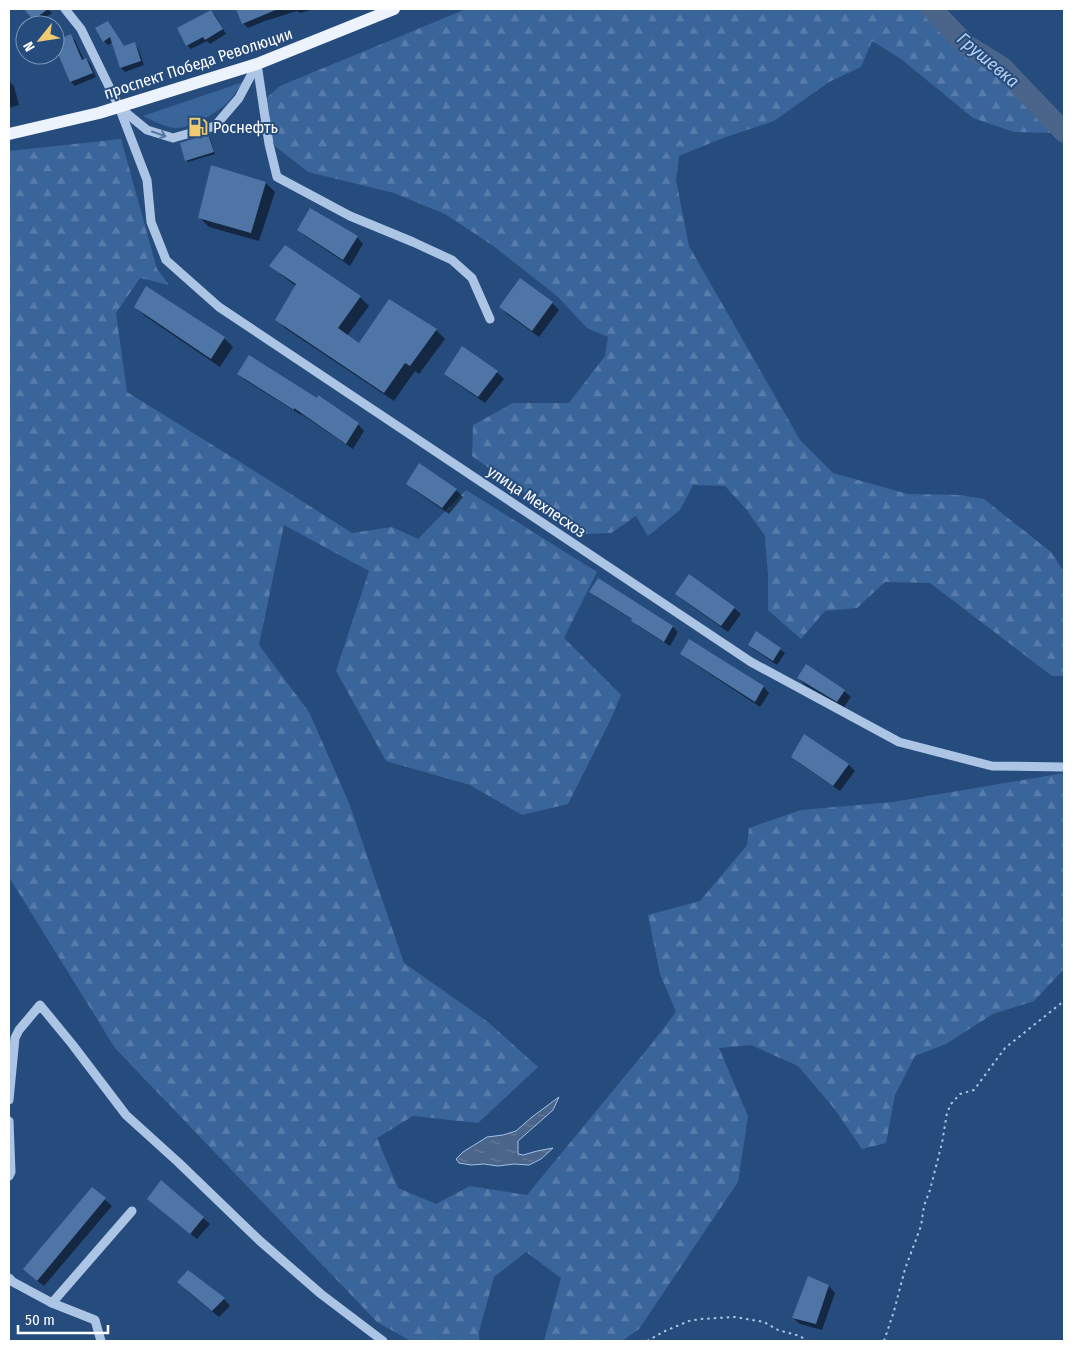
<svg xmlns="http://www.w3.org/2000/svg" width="1073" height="1350" font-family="'Fira Sans Condensed',sans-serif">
<defs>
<pattern id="forest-firs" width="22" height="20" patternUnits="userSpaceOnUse" patternTransform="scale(1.25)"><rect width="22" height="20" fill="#3a659b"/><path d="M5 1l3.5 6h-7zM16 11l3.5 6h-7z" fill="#587caa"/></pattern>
<pattern id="water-ripples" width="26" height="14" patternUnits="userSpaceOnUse" patternTransform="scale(1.25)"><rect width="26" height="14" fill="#4a6589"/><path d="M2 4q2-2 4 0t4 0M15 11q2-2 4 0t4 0" fill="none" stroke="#657c9b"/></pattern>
</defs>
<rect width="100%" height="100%" fill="#264c7e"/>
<path fill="#3a659b" d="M243,82C238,90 232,98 226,104C214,114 192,128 176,128C164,127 154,121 143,116Z"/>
<g fill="url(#forest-firs)">
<polygon points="466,9 932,9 966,45 1002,67 1053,120 1055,133 1014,132 973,118 901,59 872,41 861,67 829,82 774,121 723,138 679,156 676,180 689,246 800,440 833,473 908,494 960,495 984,499 1051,552 1064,572 1064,676 1052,676 930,583 885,582 857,608 825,611 801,639 768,610 768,575 765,536 746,509 725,486 693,485 680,510 648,536 636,516 611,533 583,534 472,456 473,425 513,403 569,403 605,356 608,337 587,328 557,296 492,245 445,214 394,193 308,172 275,146 267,124 263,101 280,86"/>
<polygon points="121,139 157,269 169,285 140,278 116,313 127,392 269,480 352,533 392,527 418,539 466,490 597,572 564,638 621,695 611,719 568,804 522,815 470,785 386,761 336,671 369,571 284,525 259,645 309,712 349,803 404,963 488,1022 538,1067 478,1123 413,1116 377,1138 398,1188 436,1204 470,1186 527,1195 653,1042 676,1012 660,974 648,915 700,901 747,845 749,828 801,810 893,802 1064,773 1064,969 1034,1001 993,1014 946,1044 915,1056 895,1095 886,1143 862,1149 833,1107 798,1066 751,1045 719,1048 748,1116 738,1182 639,1329 622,1341 544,1341 561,1278 526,1252 494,1277 479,1332 479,1341 411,1341 377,1322 115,1048 9,877 9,151"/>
</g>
<polygon fill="url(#water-ripples)" stroke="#a0c0e6" points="559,1097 553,1110 518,1141 518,1154 523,1155 537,1151 553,1148 541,1159 529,1165 514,1164 498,1166 484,1164 471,1165 459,1163 456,1159 463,1152 487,1137 503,1135 516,1131 532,1117"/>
<g fill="#0007">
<polygon points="26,9 48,9 52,13 38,23"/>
<polygon points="237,9 314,9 300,13 297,11 265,21 248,28 243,23"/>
<polygon points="210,11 215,15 226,34 210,44 207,41 191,49 187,45"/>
<polygon points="107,22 124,47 134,44 138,48 144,65 125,72 121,68 113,42 108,45 104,41"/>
<polygon points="70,36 75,40 84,60 86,59 90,63 96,77 75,86 71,82 55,47 55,42"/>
<polygon points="9,81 14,86 19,105 9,108"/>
<polygon points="208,136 210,138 215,154 188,162 186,160"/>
<polygon points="266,183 275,192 259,241 209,227 200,218"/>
<polygon points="298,229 357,237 363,244 350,266 305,236"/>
<polygon points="286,246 360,297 369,306 347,336 359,345 389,301 436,330 445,339 419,374 415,371 394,401 286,329 277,320 296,286 280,274 271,265"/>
<polygon points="520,280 552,303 559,310 539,337 507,314 501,307"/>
<polygon points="136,307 224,338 233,347 220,367 145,316"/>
<polygon points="463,348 497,372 504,379 485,403 452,380 445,374"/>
<polygon points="239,374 358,424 364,431 353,449 301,414 301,415 245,380"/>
<polygon points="419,464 456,490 463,497 449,514 414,490 408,483"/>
<polygon points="598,580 673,627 678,632 670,646 638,626 633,620 596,597 591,592"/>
<polygon points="677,594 734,608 741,614 728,632 683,600"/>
<polygon points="757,633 785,653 777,665 753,649 749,644"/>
<polygon points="689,641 764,687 769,693 760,707 687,659 681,654"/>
<polygon points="798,678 844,691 851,697 844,707 805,685"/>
<polygon points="805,736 849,765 855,771 840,791 799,763 792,756"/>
<polygon points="92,1188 112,1206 44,1286 31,1276"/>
<polygon points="155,1205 203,1218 210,1224 197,1239"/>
<polygon points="188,1272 224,1299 230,1306 219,1317 185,1289"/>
<polygon points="829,1286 835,1293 822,1330 800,1324 793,1318"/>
</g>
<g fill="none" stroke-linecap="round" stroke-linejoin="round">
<polyline stroke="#4a6589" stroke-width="21" points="932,9 966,45 1002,67 1064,132"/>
</g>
<g fill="#4f75a6">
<polygon points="24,9 48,9 33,20"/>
<polygon points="236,9 278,9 242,24"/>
<polygon points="211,10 223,29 205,40 203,37 186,46 177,28"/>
<polygon points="108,21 124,46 135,42 141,61 120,68 110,37 103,42 95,28"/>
<polygon points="71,34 82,60 86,58 93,73 70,82 58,54 55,55 55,41"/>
<polygon points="208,134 214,152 185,161 180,143"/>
<polygon points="211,165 266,182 251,233 198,218"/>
<polygon points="310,208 358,236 343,260 297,230"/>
<polygon points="285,245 361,296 338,328 359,343 389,299 437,329 410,366 405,363 384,393 275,320 296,284 269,266"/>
<polygon points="520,278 553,302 532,331 499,307"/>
<polygon points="146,286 225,337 211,359 134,307"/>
<polygon points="462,346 498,371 478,397 444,374"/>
<polygon points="249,355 317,398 318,395 359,423 346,444 294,408 294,410 237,374"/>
<polygon points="419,463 457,489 442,508 406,484"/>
<polygon points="689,574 735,607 721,626 675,594"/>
<polygon points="598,578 673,626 664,642 631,621 632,619 589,592"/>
<polygon points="756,631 781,648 773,661 748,645"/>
<polygon points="689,639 764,686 755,702 680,654"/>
<polygon points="806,664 845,690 837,702 797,678"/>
<polygon points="804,734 849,764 833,786 791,757"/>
<polygon points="161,1180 204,1217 190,1234 147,1199"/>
<polygon points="92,1187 106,1198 37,1281 23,1269"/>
<polygon points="188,1270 225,1298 212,1311 177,1282"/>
<polygon points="808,1276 829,1285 816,1324 792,1318"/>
</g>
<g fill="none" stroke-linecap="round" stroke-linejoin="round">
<g stroke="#acc5e5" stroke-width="2" stroke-dasharray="2.5 4" stroke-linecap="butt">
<polyline points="647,1341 665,1331 689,1321 701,1319 735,1317 764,1322 778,1330 800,1336 807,1341"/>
<polyline points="884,1341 894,1311 905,1269 921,1226 924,1206 930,1190 942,1143 947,1113 951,1104 960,1094 974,1090 1005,1048 1064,1001"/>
</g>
<g stroke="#acc5e5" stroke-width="9">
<polyline points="65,9 81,29 119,107 147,180 151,222 166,260 219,307 751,662 899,742 992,766 1064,767"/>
<polyline points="257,64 269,144 277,177 350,216 413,242 452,260 472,278 490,319"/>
<polyline points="119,107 147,130 173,138 215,126 239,98 257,64"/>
<polyline points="9,1100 15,1038 19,1030 40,1005 72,1044 126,1115 179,1163 260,1241 321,1294 383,1341"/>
<polyline points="9,1121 11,1172 9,1176"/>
<polyline points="9,1278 13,1282 52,1303 95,1320 101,1341"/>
<polyline points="52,1303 132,1211"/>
</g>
<polyline stroke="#ecf3fd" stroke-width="12" points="9,134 99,113 257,64 394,9"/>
</g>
<defs><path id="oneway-shaft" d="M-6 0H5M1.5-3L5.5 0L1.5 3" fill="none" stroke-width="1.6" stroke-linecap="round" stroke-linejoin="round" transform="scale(1.25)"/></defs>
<use stroke="#5576a2" href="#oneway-shaft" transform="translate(159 134) rotate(19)"/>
<defs>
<symbol id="fuel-bare" viewBox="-9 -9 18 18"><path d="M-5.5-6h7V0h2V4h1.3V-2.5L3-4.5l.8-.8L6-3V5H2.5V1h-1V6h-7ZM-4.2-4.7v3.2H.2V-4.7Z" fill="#eecb71" stroke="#264c7e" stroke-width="2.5" paint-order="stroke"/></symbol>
</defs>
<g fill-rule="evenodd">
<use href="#fuel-bare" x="184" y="113" width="28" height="28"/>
</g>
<g text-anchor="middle" stroke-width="4" stroke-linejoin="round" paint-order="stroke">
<g font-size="16" fill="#fff" stroke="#264c7e">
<text transform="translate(198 63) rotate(-18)" y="6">проспект Победа Революции</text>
<text transform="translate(537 501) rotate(34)" y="6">улица Мехлесхоз</text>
</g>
<g font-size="16" fill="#fff" stroke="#264c7e" text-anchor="start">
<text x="213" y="133">Роснефть</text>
</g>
<g font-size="18" font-style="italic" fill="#b7cfed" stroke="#264c7e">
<text transform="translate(988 60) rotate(40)" y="6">Грушевка</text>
</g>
</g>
<rect width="1073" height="1350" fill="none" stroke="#ffffff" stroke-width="20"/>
<g transform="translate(40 40) rotate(240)"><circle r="24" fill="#264c7e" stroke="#7d94b2"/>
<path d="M0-4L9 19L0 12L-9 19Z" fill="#eecb71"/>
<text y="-8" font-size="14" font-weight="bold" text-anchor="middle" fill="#ffffff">N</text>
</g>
<path d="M18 1325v8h90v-8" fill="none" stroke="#ffffff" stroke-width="2.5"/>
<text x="25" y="1325" font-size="15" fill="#ffffff" stroke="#264c7e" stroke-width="4" paint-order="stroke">50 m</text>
</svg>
